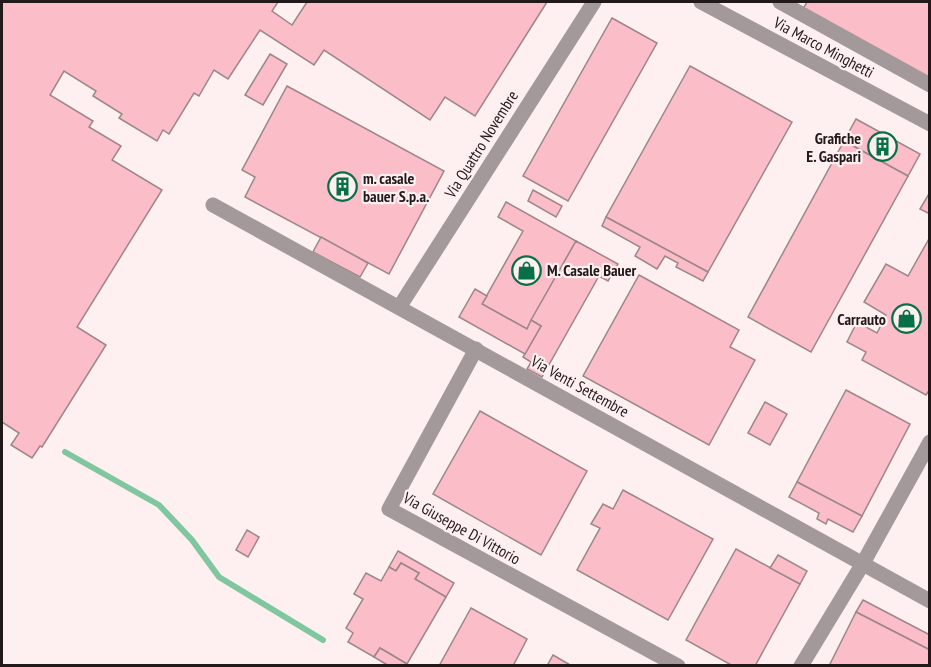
<svg xmlns="http://www.w3.org/2000/svg" width="931" height="667" font-family="'PT Sans Narrow',sans-serif">
<rect width="100%" height="100%" fill="#feeff1"/>
<g fill="none" stroke-linecap="round" stroke-linejoin="round">
<polyline stroke="#80c7a0" stroke-width="6" points="65,452 159,505 192,540 219,577 323,640"/>
</g>
<g fill="#fbbdc7" stroke="#9d8689" stroke-width="1.5">
<polygon points="2,2 278,2 272,11 292,25 307,2 547,2 475,116 445,97 430,120 324,50 314,65 260,30 228,79 214,70 199,96 194,93 169,134 163,130 157,141 119,118 122,114 93,96 96,91 64,71 50,95 93,121 89,127 121,146 112,160 162,190 77,327 106,345 42,447 40,446 32,458 11,445 19,433 2,422"/>
<polygon points="807,2 930,2 930,83 801,12"/>
<polygon points="612,18 657,43 568,201 523,176"/>
<polygon points="270,54 287,64 263,105 245,95"/>
<polygon points="690,66 792,122 708,272 606,217"/>
<polygon points="287,86 444,171 389,274 245,197 255,177 242,170"/>
<polygon points="856,119 920,154 908,176 844,141"/>
<polygon points="844,141 908,176 811,352 748,317"/>
<polygon points="533,190 562,206 556,217 528,201"/>
<polygon points="930,192 930,214 920,209"/>
<polygon points="506,202 576,241 527,329 482,304 523,231 498,217"/>
<polygon points="606,217 708,272 703,281 676,267 678,263 665,256 657,269 635,256 640,247 602,226"/>
<polygon points="321,237 368,263 360,277 313,252"/>
<polygon points="930,237 930,389 926,395 862,360 866,352 847,342 857,322 877,333 886,315 864,302 886,264 908,276"/>
<polygon points="576,241 618,264 608,281 599,276 542,377 527,369 531,362 523,357 541,326 531,320"/>
<polygon points="639,275 739,330 730,347 755,360 709,445 583,376"/>
<polygon points="475,289 487,296 482,304 527,329 531,320 541,326 525,354 459,317"/>
<polygon points="846,390 910,424 862,516 797,482"/>
<polygon points="765,402 787,414 770,445 748,433"/>
<polygon points="480,411 587,471 541,555 433,494"/>
<polygon points="797,482 862,516 853,532 828,519 826,524 817,519 819,513 789,497"/>
<polygon points="623,490 713,539 668,620 577,570 600,528 591,524 603,504 613,509"/>
<polygon points="247,530 259,537 248,557 236,550"/>
<polygon points="736,549 800,584 755,666 733,666 686,640"/>
<polygon points="398,551 454,583 446,597 415,579 419,573 401,563 396,571 389,567"/>
<polygon points="778,555 807,571 800,584 770,568"/>
<polygon points="401,563 419,573 415,579 446,597 407,664 380,648 374,657 348,642 353,633 346,628 363,599 354,594 366,573 381,581 389,567 396,571"/>
<polygon points="863,600 930,635 930,650 856,612"/>
<polygon points="471,608 527,639 513,666 439,666"/>
<polygon points="856,612 930,650 930,666 829,666"/>
<polygon points="380,648 407,664 407,666 389,666 374,657"/>
<polygon points="553,655 572,666 547,666"/>
</g>
<g fill="none" stroke-linecap="round" stroke-linejoin="round">
<g stroke="#a3999a" stroke-width="15">
<polyline points="701,2 930,124"/>
<polyline points="780,2 930,85"/>
<polyline points="213,205 930,601"/>
<polyline points="400,306 594,2"/>
<polyline points="476,349 389,509 678,666"/>
<polyline points="801,666 862,565 930,442"/>
</g>
</g>
<defs>
<symbol id="building-ring" viewBox="-11 -11 22 22"><circle r="9.5" fill="#feeff1" stroke="#077047" stroke-width="1.5"/><path d="M-4-6H4V6H1V3H-1V6H-4ZM-2.5-4.3h1.7v1.8h-1.7ZM.8-4.3h1.7v1.8H.8ZM-2.5-1h1.7V.8h-1.7ZM.8-1h1.7V.8H.8Z" fill="#077047"/></symbol>
<symbol id="shop-ring" viewBox="-11 -11 22 22"><circle r="9.5" fill="#feeff1" stroke="#077047" stroke-width="1.5"/><path d="M-5-2.5h2.3a2.7 3.5 0 0 1 5.4 0H5L5.5 6h-11ZM-1.5-2.5h3a1.5 2.3 0 0 0-3 0Z" fill="#077047"/></symbol>
</defs>
<g fill-rule="evenodd">
<use href="#building-ring" x="866" y="130" width="33" height="33"/>
<use href="#building-ring" x="326" y="170" width="33" height="33"/>
<use href="#shop-ring" x="510" y="254" width="33" height="33"/>
<use href="#shop-ring" x="890" y="302" width="33" height="33"/>
</g>
<g text-anchor="middle" stroke-width="4.5" stroke-linejoin="round" paint-order="stroke">
<g font-size="16" fill="#22191b" stroke="#feeff1">
<text transform="translate(824 47) rotate(28)" y="6">Via Marco Minghetti</text>
<text transform="translate(481 144) rotate(-58)" y="6">Via Quattro Novembre</text>
<text transform="translate(580 386) rotate(29)" y="6">Via Venti Settembre</text>
<text transform="translate(462 528) rotate(29)" y="6">Via Giuseppe Di Vittorio</text>
</g>
<g font-size="16" font-weight="bold" fill="#22191b" stroke="#feeff1" text-anchor="end">
<text x="861" y="144">Grafiche<tspan x="861" dy="18">E. Gaspari</tspan></text>
<text x="363" y="184" text-anchor="start">m. casale<tspan x="363" dy="18">bauer S.p.a.</tspan></text>
<text x="547" y="276" text-anchor="start">M. Casale Bauer</text>
<text x="886" y="325">Carrauto</text>
</g>
</g>
<rect width="931" height="667" fill="none" stroke="#22191b" stroke-width="6"/>
</svg>
